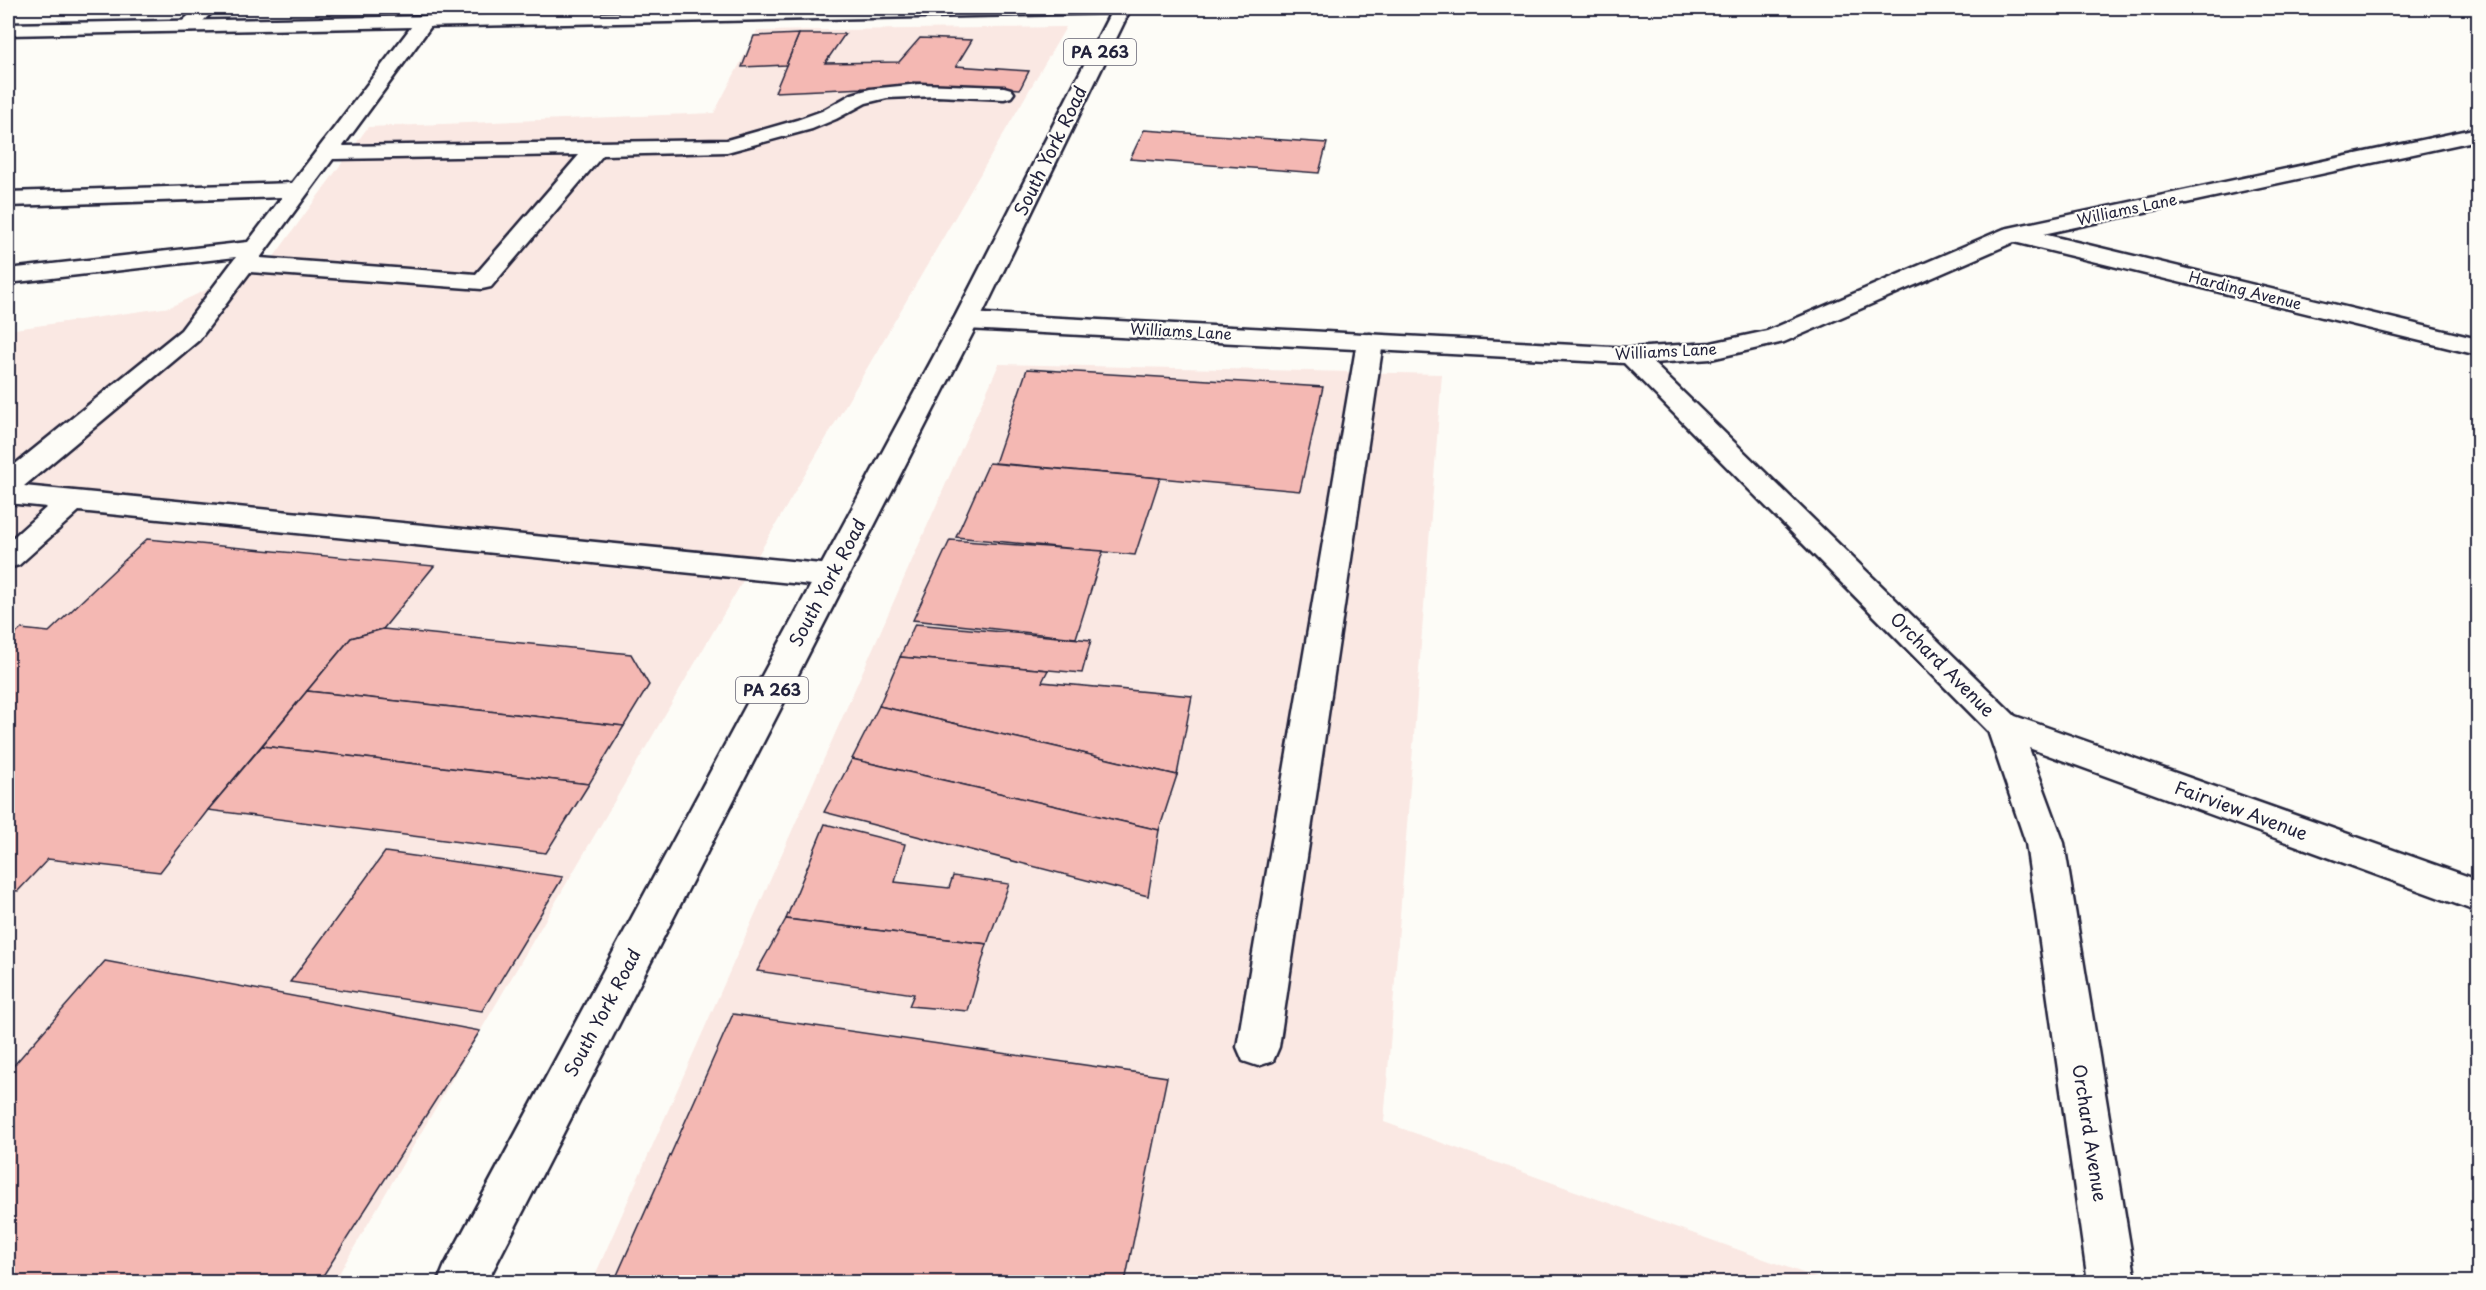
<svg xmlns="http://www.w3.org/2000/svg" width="2486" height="1290" font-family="'Playpen Sans',sans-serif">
<rect width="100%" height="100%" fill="#fdfcf7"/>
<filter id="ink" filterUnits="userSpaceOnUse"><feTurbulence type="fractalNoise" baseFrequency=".0167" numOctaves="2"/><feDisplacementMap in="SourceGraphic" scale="12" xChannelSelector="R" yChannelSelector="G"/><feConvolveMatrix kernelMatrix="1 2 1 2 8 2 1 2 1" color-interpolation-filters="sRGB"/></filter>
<g filter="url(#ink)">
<g fill="#fae8e3">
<polygon points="1066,27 334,1282 8,1282 8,330 170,307 273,258 368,127 714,113 757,31"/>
<polygon points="999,364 1442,374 1384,1122 1828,1282 592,1282"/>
</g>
<g fill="#f4b8b3" stroke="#22223b" stroke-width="1.5">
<polygon points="799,34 845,34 825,63 899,62 920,38 972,40 956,66 1029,71 1020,89 913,82 912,86 775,92"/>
<polygon points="799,34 786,65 742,67 754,36"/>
<polygon points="1144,130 1327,143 1319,173 1130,159"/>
<polygon points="1027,369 1323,387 1300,491 995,463"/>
<polygon points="989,463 1160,478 1135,555 956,537"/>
<polygon points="147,539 434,566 383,629 351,638 208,810 160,872 48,859 18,891 8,890 8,641 21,629 49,632"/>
<polygon points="950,540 1103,551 1076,638 913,620"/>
<polygon points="915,624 1091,640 1082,673 900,657"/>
<polygon points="383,629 631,654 649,685 624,726 307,691 351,638"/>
<polygon points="900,657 1048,670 1042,682 1192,696 1177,775 879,706"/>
<polygon points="307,691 624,726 589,784 262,746"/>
<polygon points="879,706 1177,775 1159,830 852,759"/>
<polygon points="262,746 589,784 546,853 208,810"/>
<polygon points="852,759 1159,830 1148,896 824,812"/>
<polygon points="825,824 905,844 895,882 949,888 953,876 1009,884 987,944 786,919"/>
<polygon points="385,852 563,877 482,1011 290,982"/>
<polygon points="786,919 987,944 968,1011 909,1006 914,994 757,971"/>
<polygon points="105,961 480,1031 319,1282 8,1282 8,1072"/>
<polygon points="733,1014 1167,1077 1125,1282 614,1282"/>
</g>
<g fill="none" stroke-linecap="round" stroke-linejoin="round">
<defs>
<g id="lane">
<polygon points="197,8 217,8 192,31 178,31 176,27"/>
<path d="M425,16L432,18L434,22L343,146L727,140L797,120L822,111L852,94L870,89L920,84L1004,87L1011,89L1014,93L1011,97L1004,99L937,96L887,98L866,103L836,119L812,129L727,152L603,155L491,287L482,289L250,272L199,340L24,486L831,565L842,569L847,576L842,583L831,587L79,511L19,565L8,568V542L47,507L8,503V470L181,330L236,257L8,283V269L248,242L282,197L8,206V192L292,183L418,18ZM579,155L476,274L260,258L333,159Z"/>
<polygon points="1370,334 1379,336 1383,342 1279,1047 1273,1061 1258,1066 1243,1061 1237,1047 1357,342 1361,336"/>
</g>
<polygon id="street" points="2478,128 2478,140 2043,234 2478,339 2478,355 2014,242 1784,342 1711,359 1653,363 2015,716 2478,880 2478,912 2029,748 2064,843 2136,1282 2088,1282 2026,843 1988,731 1624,363 966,329 957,326 953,321 957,316 966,313 1631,348 1711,343 1767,331 2004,229"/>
<polygon id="primary" points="869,8 1131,8 1128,12 1122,13 8,35 8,24"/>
<polygon id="highway" points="1113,8 1131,8 982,315 487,1282 438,1282 445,1265 956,315"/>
</defs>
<use href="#lane" stroke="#22223b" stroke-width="5"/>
<use href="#street" stroke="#22223b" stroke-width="5"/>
<use href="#primary" stroke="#22223b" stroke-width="5"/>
<use href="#highway" stroke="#22223b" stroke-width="5"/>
<use href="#lane" fill="#fdfcf7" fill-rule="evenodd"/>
<use href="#street" fill="#fdfcf7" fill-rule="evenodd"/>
<use href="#primary" fill="#fdfcf7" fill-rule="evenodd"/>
<use href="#highway" fill="#fdfcf7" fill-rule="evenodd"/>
</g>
</g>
<g text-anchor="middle" stroke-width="4.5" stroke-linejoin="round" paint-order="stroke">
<g font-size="15" fill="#22223b" stroke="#fdfcf7">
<text transform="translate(2127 210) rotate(-12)" y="5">Williams Lane</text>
<text transform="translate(2245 291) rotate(14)" y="5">Harding Avenue</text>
<text transform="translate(1181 332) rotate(3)" y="5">Williams Lane</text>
<text transform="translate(1666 352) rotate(-3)" y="5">Williams Lane</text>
</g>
<g fill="#fdfcf7" stroke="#646373" stroke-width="1.5">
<rect x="1064" y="39" width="72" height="26" rx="4.5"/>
<rect x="736" y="677" width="72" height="26" rx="4.5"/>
</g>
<g font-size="16" font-weight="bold" fill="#22223b">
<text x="1100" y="58">PA 263</text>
<text x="772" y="696">PA 263</text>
</g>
<g font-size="18" fill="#22223b" stroke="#fdfcf7">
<text transform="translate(1051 151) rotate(-64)" y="6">South York Road</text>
<text transform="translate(828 583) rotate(-62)" y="6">South York Road</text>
<text transform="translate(1942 665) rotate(45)" y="6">Orchard Avenue</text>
<text transform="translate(2241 811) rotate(20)" y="6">Fairview Avenue</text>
<text transform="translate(603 1013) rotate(-62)" y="6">South York Road</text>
<text transform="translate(2089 1133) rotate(81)" y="6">Orchard Avenue</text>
</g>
</g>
<rect width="2486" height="1290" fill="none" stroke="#fdfcf7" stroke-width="30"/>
<rect x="15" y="15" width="2456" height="1260" fill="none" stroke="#22223b" stroke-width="2" filter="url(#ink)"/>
</svg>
